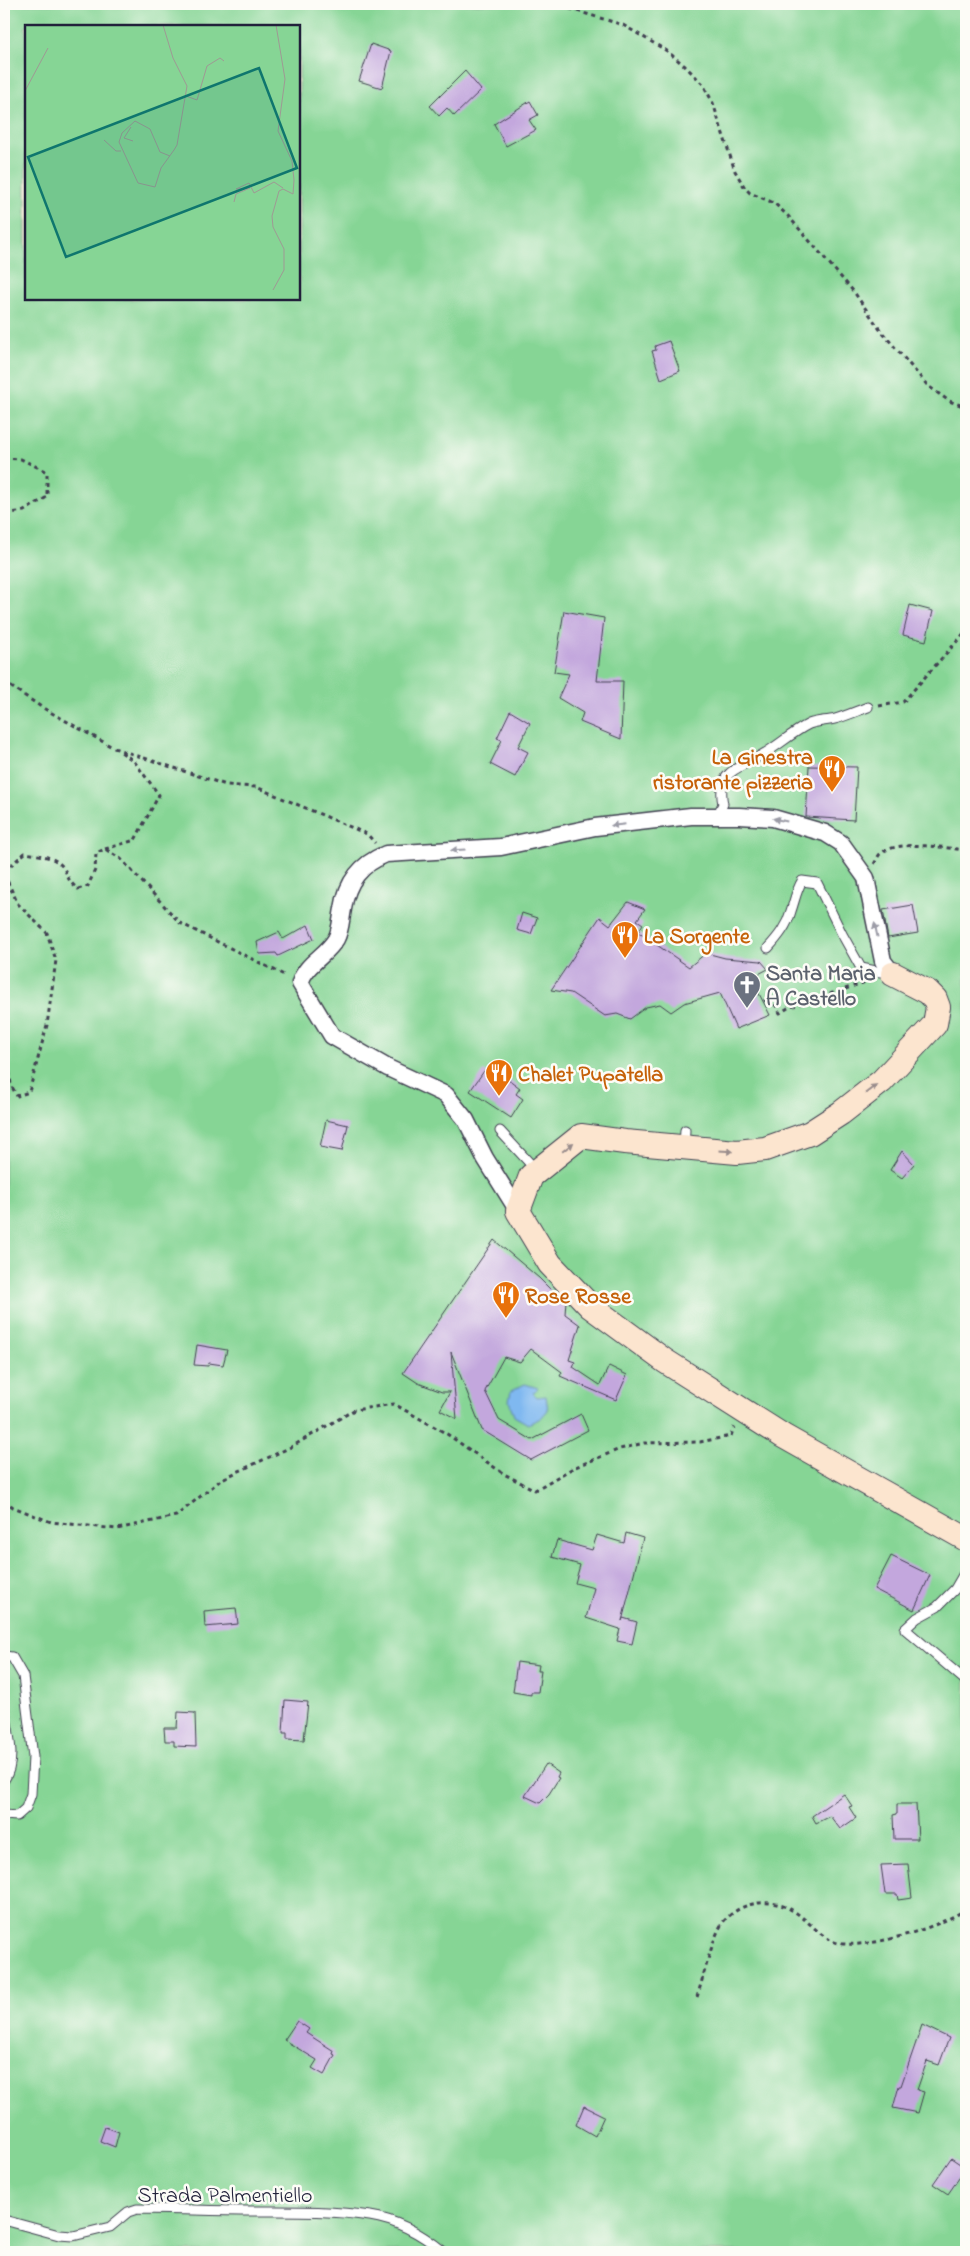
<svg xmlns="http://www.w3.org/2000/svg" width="970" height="2256" font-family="'Indie Flower',sans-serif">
<rect width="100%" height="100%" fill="#fdfcf7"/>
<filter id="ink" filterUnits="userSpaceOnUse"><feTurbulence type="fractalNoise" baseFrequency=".02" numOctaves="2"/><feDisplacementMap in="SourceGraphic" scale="10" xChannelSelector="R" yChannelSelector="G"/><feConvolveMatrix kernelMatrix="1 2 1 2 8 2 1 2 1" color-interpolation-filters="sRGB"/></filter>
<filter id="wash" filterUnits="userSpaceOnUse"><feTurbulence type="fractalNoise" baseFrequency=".0096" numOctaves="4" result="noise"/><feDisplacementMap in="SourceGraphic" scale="20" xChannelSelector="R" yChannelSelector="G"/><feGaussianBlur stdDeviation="1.12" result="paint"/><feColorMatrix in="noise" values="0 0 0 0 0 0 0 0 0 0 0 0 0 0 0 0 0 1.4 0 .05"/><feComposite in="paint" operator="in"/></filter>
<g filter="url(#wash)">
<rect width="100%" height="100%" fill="#f3e8d0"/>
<path fill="#86d595" stroke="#547c68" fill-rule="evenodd" d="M4,4H966V2252H4ZM26,26H299V299H26Z"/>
<polygon fill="#7fb8f0" stroke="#506d96" points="525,1384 538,1388 533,1393 537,1397 546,1396 548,1410 541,1418 528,1424 514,1416 509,1401 511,1391"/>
<g id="blocks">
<g fill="#c3a7dd">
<polygon points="371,44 391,51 382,88 359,81"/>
<polygon points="465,71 481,90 454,116 447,108 439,116 430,106"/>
<polygon points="530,101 538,115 529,120 536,130 506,146 494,124"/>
<polygon points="669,341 680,371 661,379 652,351 656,350 655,346"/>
<polygon points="910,605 933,611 926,641 903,635"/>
<polygon points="564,611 604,618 597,681 623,681 621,739 580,722 583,713 558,698 569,674 554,672"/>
<polygon points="510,711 530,723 518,747 528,752 515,777 490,764 502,740 497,738"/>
<polygon points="809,766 857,767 854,820 806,817"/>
<polygon points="628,902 645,909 637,920 643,924 638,932 689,967 706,953 725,958 761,961 768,969 751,978 770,1015 736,1029 720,993 684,1003 671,1012 660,1004 646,1007 630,1019 617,1014 605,1016 571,993 551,990 600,917 610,925"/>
<polygon points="913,905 918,933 888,938 883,910"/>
<polygon points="522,913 537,918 531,934 517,930"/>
<polygon points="308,925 314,939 278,956 276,953 259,954 257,942 279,932 283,939"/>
<polygon points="484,1071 505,1084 508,1079 520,1088 516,1094 523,1099 511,1118 470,1091"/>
<polygon points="326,1120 348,1125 342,1151 320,1147"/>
<polygon points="902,1151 914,1164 902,1178 890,1170"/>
<polygon points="494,1240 539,1278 557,1296 560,1295 566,1301 565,1314 580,1325 569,1360 575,1362 573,1367 600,1385 609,1366 627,1375 616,1400 560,1376 562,1372 531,1349 520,1362 504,1357 485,1391 499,1420 532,1440 581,1414 588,1430 531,1460 482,1430 451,1352 457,1419 440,1410 450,1392 442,1392 418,1383 403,1373"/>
<polygon points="197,1345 227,1350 223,1365 209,1363 208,1366 194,1365"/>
<polygon points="626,1533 643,1538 622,1621 623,1618 637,1622 632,1644 617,1641 620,1629 586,1618 594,1588 575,1583 580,1565 552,1557 557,1540 592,1550 597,1535 624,1543"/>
<polygon points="891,1556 930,1575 914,1610 874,1589"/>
<polygon points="236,1608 238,1624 205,1627 204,1611"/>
<polygon points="517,1662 539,1665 538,1671 541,1671 538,1692 531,1692 531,1695 513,1692"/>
<polygon points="285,1700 308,1702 304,1740 287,1739 287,1733 283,1733"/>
<polygon points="178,1712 195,1713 196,1747 174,1746 174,1741 165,1741 164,1728 177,1728"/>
<polygon points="546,1764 559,1773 557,1777 559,1778 549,1794 540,1803 525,1796"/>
<polygon points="844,1794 852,1806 849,1807 856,1818 840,1829 830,1816 816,1823 812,1816"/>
<polygon points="897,1804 916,1804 918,1839 894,1839 893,1815 897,1814"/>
<polygon points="908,1864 912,1898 898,1900 897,1894 885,1894 881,1865"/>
<polygon points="297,2021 309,2029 306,2033 334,2051 333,2054 335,2055 324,2075 312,2068 317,2060 284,2040"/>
<polygon points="922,2025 949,2038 939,2065 927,2061 917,2090 924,2092 918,2113 893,2108 899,2086 901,2086"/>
<polygon points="584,2106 604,2116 595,2136 576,2125"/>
<polygon points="105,2127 119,2132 115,2147 100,2141"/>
<polygon points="951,2158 966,2168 948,2194 933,2184"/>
</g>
</g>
</g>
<g filter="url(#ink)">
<use href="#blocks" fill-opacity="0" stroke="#414051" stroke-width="1"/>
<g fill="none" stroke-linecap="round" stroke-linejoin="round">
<defs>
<g id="lane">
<path d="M717,816L723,804C716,771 738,769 760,756C777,747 791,733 809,724C817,721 827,721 835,719C846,716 857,711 868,707"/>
<path d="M768,948C778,937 787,926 791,911C795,900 796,891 802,881L817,883L842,934L861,968L891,974"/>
<polyline points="500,1131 537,1171"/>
<polyline points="684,1147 685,1130"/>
<polyline points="966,1570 955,1589 937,1607 917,1618 905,1629 966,1681"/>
<polyline points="4,1656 12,1657 23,1676 33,1757 31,1794 26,1808 17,1816 4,1815"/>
<path d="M4,1706C7,1729 18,1759 4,1780"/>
<path d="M4,2220L59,2235L73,2236L110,2227L128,2212L137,2209C175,2209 213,2211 251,2211C290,2211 331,2210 370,2216C397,2220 423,2235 444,2252"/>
</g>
<path id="street" d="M518,1211L485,1158L466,1120L446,1095L388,1068L332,1036L300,983C306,963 326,956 336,939C341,930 341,918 343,909C347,881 361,864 386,854L501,847L595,827L691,816H739L773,818L825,833L841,843L866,878L883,961L893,974"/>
<polyline id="secondary" points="893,974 928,992 935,999 938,1007 935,1024 882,1081 841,1113 810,1133 765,1149 737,1152 625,1142 581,1136 531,1176 518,1211 550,1264 590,1306 665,1361 783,1436 966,1539"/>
</defs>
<use href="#lane" stroke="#414051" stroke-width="11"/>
<use href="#street" stroke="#414051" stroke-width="19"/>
<use href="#secondary" stroke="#414051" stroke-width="26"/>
<g stroke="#414051" stroke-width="3" stroke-dasharray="4 4" stroke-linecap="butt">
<polyline points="554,4 623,25 667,51 685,66 703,84 713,103 735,171 745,188 750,193 774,203 788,216 854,292 881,331 928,386 949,401 966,407"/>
<polyline points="4,458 21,459 47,472 47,497 24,511 4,514"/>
<polyline points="4,682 43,708 114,748 226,785 256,787 367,834 375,843"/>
<polyline points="879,706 903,702 966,631"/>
<polyline points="105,849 135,840 159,795 134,761 118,750"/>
<path d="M874,864C876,861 878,856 880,854C897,839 945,848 966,850"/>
<path d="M4,871L25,853C37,855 54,856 62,866C69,875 66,880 78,889L88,886L95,870L96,853L105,849L121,859L180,923L286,976"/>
<polyline points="4,874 18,904 47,933 56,960 47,1025 29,1092 17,1096 11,1085 6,1039 4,1039"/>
<polyline points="764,1001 771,997 780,1013 788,1008 866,982"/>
<polyline points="4,1500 13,1507 51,1522 117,1529 176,1516 222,1479 291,1447 354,1410 394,1404 447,1434 504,1474 535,1490 573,1468 620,1449 644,1443 700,1442 731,1436 734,1427"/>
<path d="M697,1997C703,1979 713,1934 724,1921C740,1903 764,1898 786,1907C804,1915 815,1932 832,1941C859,1954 943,1926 966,1909"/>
</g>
<use href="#lane" stroke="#fff" stroke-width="9"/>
<use href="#street" stroke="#fff" stroke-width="16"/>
<use href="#secondary" stroke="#fce5cf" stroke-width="24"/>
</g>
<defs><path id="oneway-solid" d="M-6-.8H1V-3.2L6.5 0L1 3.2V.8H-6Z" transform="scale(1.25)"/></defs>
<g fill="#9c9ca7">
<use href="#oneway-solid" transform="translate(780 820) rotate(-168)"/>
<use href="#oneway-solid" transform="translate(618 825) rotate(174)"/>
<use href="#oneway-solid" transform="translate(458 850) rotate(176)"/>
<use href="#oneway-solid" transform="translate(876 930) rotate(-102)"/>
</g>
<g fill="#9a8d8c">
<use href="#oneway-solid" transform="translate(871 1089) rotate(-38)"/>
<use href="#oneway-solid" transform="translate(568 1147) rotate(-39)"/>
<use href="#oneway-solid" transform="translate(726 1151) rotate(4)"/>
</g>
</g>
<defs>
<symbol id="restaurant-pin" viewBox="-11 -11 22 30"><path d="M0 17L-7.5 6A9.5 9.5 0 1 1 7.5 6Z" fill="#e8710a" stroke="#fdfcf7"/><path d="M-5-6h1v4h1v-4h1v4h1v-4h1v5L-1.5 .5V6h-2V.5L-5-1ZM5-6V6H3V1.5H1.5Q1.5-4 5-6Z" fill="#fff"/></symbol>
<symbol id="church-pin" viewBox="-11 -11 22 30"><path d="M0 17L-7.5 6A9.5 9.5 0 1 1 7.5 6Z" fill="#6b7280" stroke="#fdfcf7"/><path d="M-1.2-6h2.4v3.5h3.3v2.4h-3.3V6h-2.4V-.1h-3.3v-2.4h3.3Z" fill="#fff"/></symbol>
</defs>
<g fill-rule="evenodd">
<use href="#restaurant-pin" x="816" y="753" width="32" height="43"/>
<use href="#restaurant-pin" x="609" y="919" width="32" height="43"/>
<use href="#church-pin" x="731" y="969" width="32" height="43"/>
<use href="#restaurant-pin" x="483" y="1057" width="32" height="43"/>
<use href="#restaurant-pin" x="490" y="1279" width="32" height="43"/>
</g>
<g text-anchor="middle" stroke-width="5" stroke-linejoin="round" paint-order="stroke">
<g font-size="22" font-weight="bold" fill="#c56008" stroke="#fdfcf7" text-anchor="start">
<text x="813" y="764" text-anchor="end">La Ginestra<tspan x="813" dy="25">ristorante pizzeria</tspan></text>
<text x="644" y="943">La Sorgente</text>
<text x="518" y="1081">Chalet Pupatella</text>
<text x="525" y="1303">Rose Rosse</text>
</g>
<g font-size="22" font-weight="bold" fill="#5b616d" stroke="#fdfcf7" text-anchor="start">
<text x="766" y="980">Santa Maria<tspan x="766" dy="25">A Castello</tspan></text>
</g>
<g font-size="22" fill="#22223b" stroke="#fdfcf7">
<text x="225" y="2202">Strada Palmentiello</text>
</g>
</g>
<g transform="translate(25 25)">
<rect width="275" height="275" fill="#f3e8d0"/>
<path d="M0,0H275V275H0Z" fill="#86d595"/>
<path fill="none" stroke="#9f9994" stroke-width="1" d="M138,0L148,33L162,61L152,120L149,125L136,143L130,162L113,158L94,117L97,108L110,96L125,104L135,127L145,131M0,66L23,23M161,71L172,75L182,41L195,33L199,36M106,102L99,113L108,116M79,115L91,126H96M209,177L211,169L225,163L211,164L224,158L229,168L249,157L258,163M248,265L259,245V224L248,202L247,191L254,166L258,164L268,169L269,155L267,136L253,106L260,54L251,0"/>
<path fill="#0f766e" fill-opacity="0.15" stroke="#0f766e" stroke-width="2.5" d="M234,43L272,143L41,232L3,132Z"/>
<rect width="275" height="275" fill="none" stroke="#22223b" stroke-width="2.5"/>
</g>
<rect width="970" height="2256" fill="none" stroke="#fdfcf7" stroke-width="20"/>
</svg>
